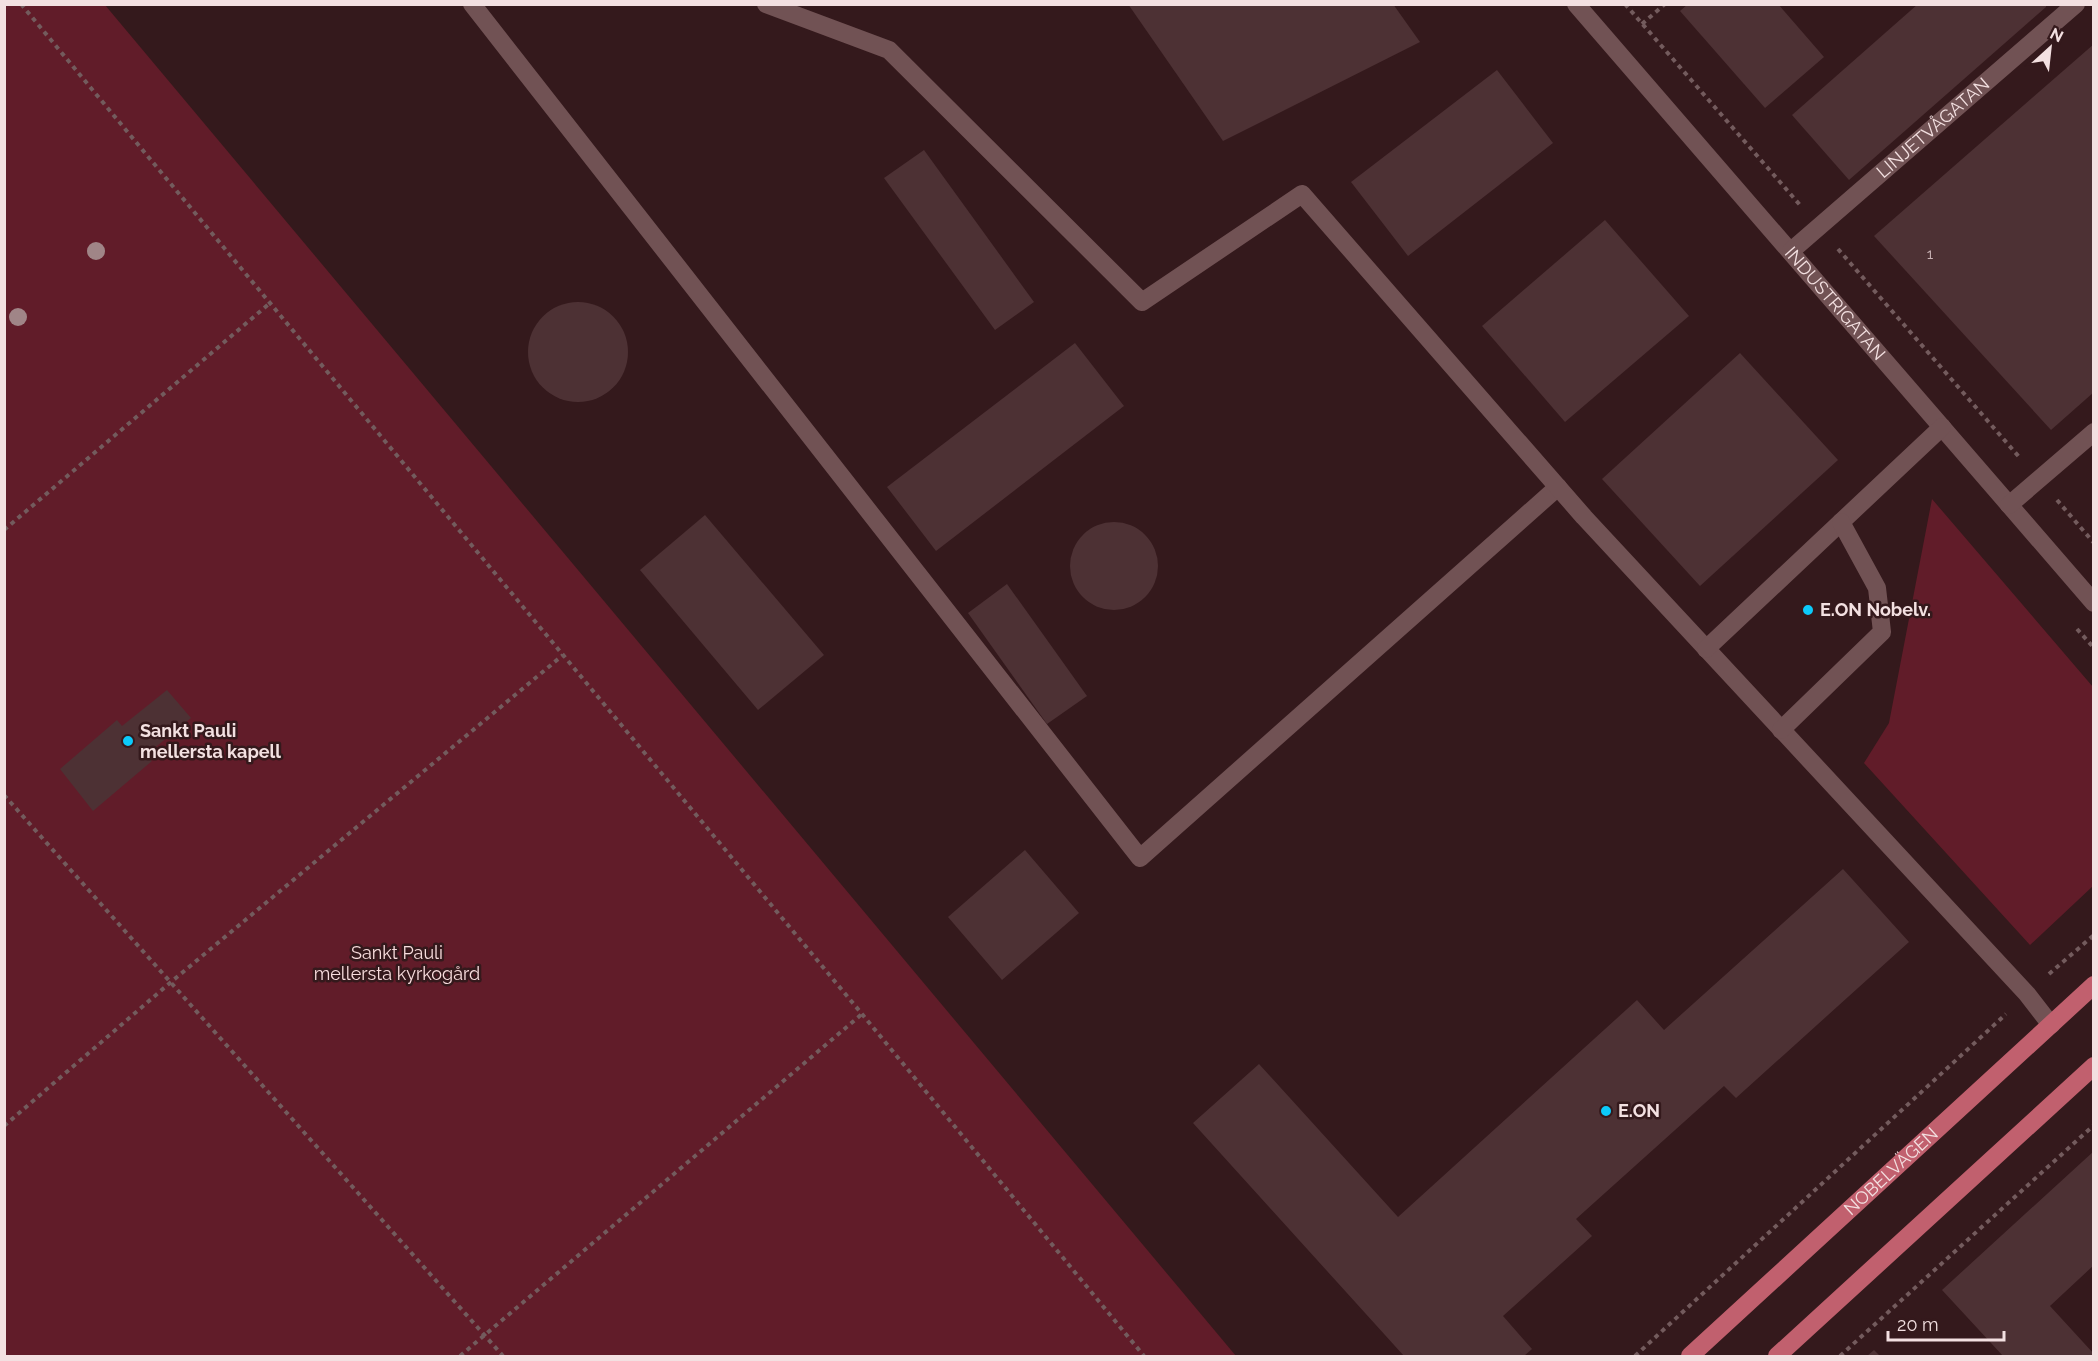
<svg xmlns="http://www.w3.org/2000/svg" width="2098" height="1361" font-family="Raleway,sans-serif">
<rect width="100%" height="100%" fill="#34191c"/>
<g fill="#611c29">
<polygon points="5,5 105,5 1236,1356 5,1356"/>
<polygon points="1932,499 2093,687 2093,886 2030,945 1864,763 1889,723"/>
</g>
<g fill="#4d3134">
<polygon points="1128,4 1393,4 1420,42 1223,141"/>
<polygon points="1688,4 1778,4 1824,57 1765,108 1680,11"/>
<polygon points="1918,4 2046,4 2046,7 1849,180 1792,115"/>
<polygon points="2094,44 2094,392 2051,430 1874,236"/>
<polygon points="1497,70 1553,143 1408,256 1351,182"/>
<polygon points="924,150 1034,302 995,330 884,178"/>
<polygon points="1605,220 1689,316 1565,422 1482,326"/>
<circle cx="578" cy="352" r="50"/>
<polygon points="1075,343 1124,406 936,551 887,487"/>
<polygon points="1740,353 1838,460 1700,586 1602,479"/>
<polygon points="705,515 824,655 758,710 640,570"/>
<circle cx="1114" cy="566" r="44"/>
<polygon points="1007,584 1087,696 1047,724 968,613"/>
<polygon points="167,690 191,718 146,755 152,761 93,811 60,769 117,720 122,726"/>
<polygon points="1025,850 1079,913 1002,980 948,917"/>
<polygon points="1843,869 1909,942 1736,1098 1724,1086 1576,1219 1592,1236 1503,1316 1532,1349 1524,1356 1404,1356 1193,1123 1259,1064 1398,1217 1637,1000 1664,1030"/>
<polygon points="2094,1151 2094,1265 2050,1306 2094,1354 2094,1356 2003,1356 1942,1290"/>
<polygon points="1874,1350 1880,1356 1867,1356"/>
</g>
<g fill="none" stroke-linecap="round" stroke-linejoin="round">
<g stroke="#735b5d" stroke-width="4" stroke-dasharray="4.5 4.5" stroke-linecap="butt">
<polyline points="21,4 862,1014 1144,1356"/>
<polyline points="1625,4 1800,205"/>
<polyline points="1642,24 1665,4"/>
<polyline points="1838,249 2020,458"/>
<polyline points="2057,500 2094,543"/>
<polyline points="4,530 270,303"/>
<polyline points="2077,629 2094,648"/>
<polyline points="4,795 503,1356"/>
<polyline points="2049,974 2094,935"/>
<polyline points="4,1126 171,982 563,655"/>
<polyline points="460,1356 862,1014"/>
<polyline points="1635,1356 2006,1014"/>
<polyline points="1840,1356 2094,1125"/>
</g>
<g stroke="#715254" stroke-width="18">
<polyline points="472,4 1140,858 1558,487"/>
<polyline points="766,4 889,50 1142,302 1302,194 1584,517 2027,994 2051,1025"/>
<path id="s1" d="M1576,4L2094,603"/>
<path id="s2" d="M1791,251L2076,4"/>
<polyline points="2009,505 2094,432"/>
<polyline points="1706,649 1942,427"/>
<polyline points="1781,730 1882,632 1877,588 1841,522"/>
</g>
<g stroke="#c1606e" stroke-width="18">
<path id="s3" d="M1690,1356L2094,985"/>
<polyline points="1777,1356 2094,1066"/>
</g>
</g>
<g fill="#a08587">
<circle cx="96" cy="251" r="9"/>
<circle cx="18" cy="317" r="9"/>
</g>
<g fill="#0ccafa" stroke="#34191c" stroke-width="2">
<circle cx="1808" cy="610" r="6"/>
<circle cx="128" cy="741" r="6"/>
<circle cx="1606" cy="1111" r="6"/>
</g>
<g text-anchor="middle" stroke-width="5" stroke-linejoin="round" paint-order="stroke">
<g font-size="15" fill="#cab4b6">
<text x="1930" y="259">1</text>
</g>
<g font-size="18" fill="#f3e0e1" stroke="#34191c">
<text dy="6" stroke="none"><textPath href="#s2" startOffset="188">LINJETVÅGATAN</textPath></text>
<text dy="6" stroke="none"><textPath href="#s1" startOffset="396">INDUSTRIGATAN</textPath></text>
<text dy="6" stroke="none"><textPath href="#s3" startOffset="273">NOBELVÄGEN</textPath></text>
</g>
<g font-size="18" font-weight="bold" fill="#f3e0e1" stroke="#34191c" text-anchor="start">
<text x="1820" y="616">E.ON Nobelv.</text>
<text x="140" y="737">Sankt Pauli<tspan x="140" dy="21">mellersta kapell</tspan></text>
<text x="1618" y="1117">E.ON</text>
</g>
<g font-size="18" fill="#f9ddde" stroke="#34191c">
<text x="397" y="959">Sankt Pauli<tspan x="397" dy="21">mellersta kyrkogård</tspan></text>
</g>
</g>
<rect width="2098" height="1361" fill="none" stroke="#f3e0e1" stroke-width="12"/>
<g transform="translate(2050 48) rotate(27)" stroke="#34191c" stroke-width="4.5" paint-order="stroke">
<path d="M0-4.5L10 22L0 15L-10 22Z" fill="#f3e0e1"/>
<text y="-9" font-size="16" font-weight="bold" text-anchor="middle" fill="#f3e0e1">N</text>
</g>
<path d="M1888 1331v9h116v-9" fill="none" stroke="#f3e0e1" stroke-width="3"/>
<text x="1897" y="1331" font-size="18" fill="#f3e0e1" stroke="#34191c" stroke-width="4.5" paint-order="stroke">20 m</text>
</svg>
